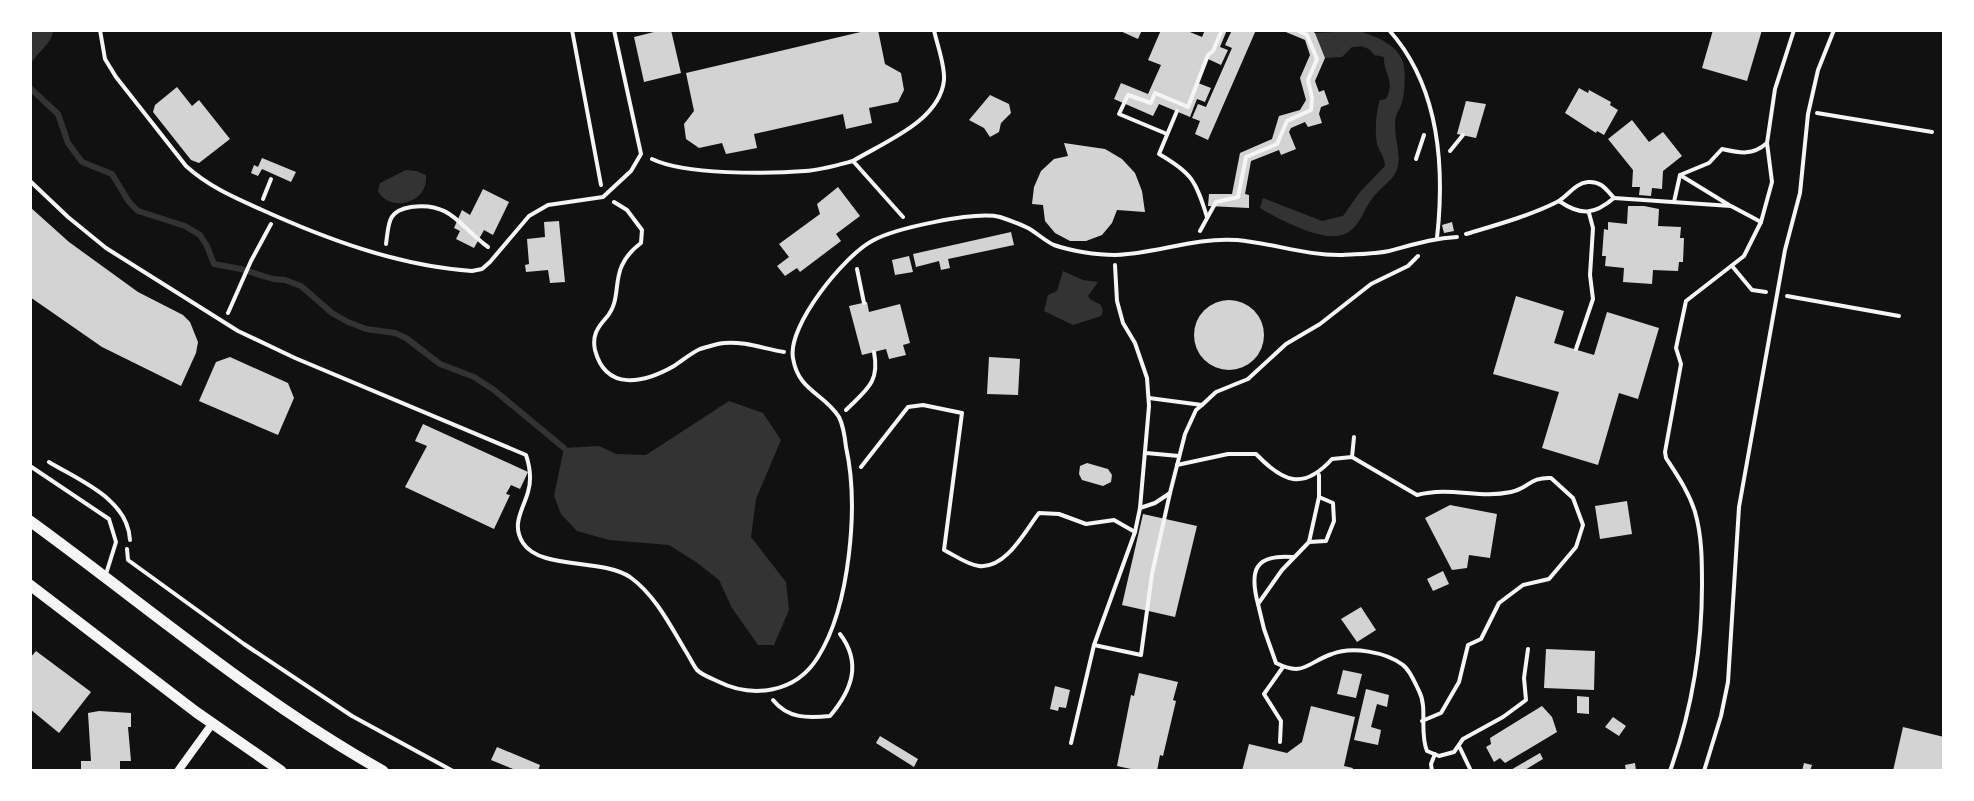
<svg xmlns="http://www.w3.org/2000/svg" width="1974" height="801" font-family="'Titillium Web',sans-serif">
<rect width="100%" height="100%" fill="#111"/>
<g fill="#333">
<path d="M30,30H53C52,45 36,52 30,66Z"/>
<path d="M1359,31C1375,36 1397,44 1403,62C1406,72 1405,96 1401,105C1400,109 1397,112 1396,116C1392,132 1401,151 1398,166C1395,180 1380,187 1372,199C1363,210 1361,225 1347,233C1326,245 1279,219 1260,208L1263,198L1322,221L1343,216L1360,192L1385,166C1384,157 1382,155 1378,147C1374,137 1376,109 1380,100L1386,99C1396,80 1383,74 1384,57L1374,55C1368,46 1362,46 1352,47L1342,57L1325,58L1315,33Z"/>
<path d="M406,170L416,171L426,175C429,204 389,213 378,191L380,183Z"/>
<polygon points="1063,271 1083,280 1098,282 1088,296 1090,299 1101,305 1103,311 1101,316 1073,325 1044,311 1048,295 1057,291"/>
<polygon points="729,401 763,413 781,440 756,499 751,537 786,582 789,610 774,645 758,645 732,608 719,580 696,562 669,545 609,540 577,531 561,514 554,496 564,448 599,446 616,454 646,455"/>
</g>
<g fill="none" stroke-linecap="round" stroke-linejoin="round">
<polyline stroke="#333" stroke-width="6" points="30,88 58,114 68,143 82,162 112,174 129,202 138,211 185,226 200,235 207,246 214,264 241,269 273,279 285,280 301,286 332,313 348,322 366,329 395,333 406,338 440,364 474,377 494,390 564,448"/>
</g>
<g fill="#d3d3d3">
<polygon points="662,30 671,30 681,73 644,82 634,37"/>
<polygon points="869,30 878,30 885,64 901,73 904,90 898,102 869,108 872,123 846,129 843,114 754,134 757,148 726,154 722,143 699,148 686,139 684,124 694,111 686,73"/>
<polygon points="1118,30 1142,30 1138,39"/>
<polygon points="1161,30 1185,30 1202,37 1205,30 1227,30 1220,47 1228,50 1221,65 1208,59 1198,83 1211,88 1205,102 1197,99 1190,117 1159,104 1153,116 1114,99 1121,83 1148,94 1161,65 1148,60"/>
<polygon points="1232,30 1256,30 1208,140 1195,134 1200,121 1192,118 1198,104 1206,107 1232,48 1225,45"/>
<polygon points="1281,30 1311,30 1315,33 1325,58 1315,81 1319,92 1324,90 1329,104 1321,107 1319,114 1322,123 1308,127 1305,122 1291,128 1289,132 1296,149 1281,155 1279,150 1251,161 1245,194 1249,195 1249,208 1208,206 1209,194 1232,194 1240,153 1272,139 1279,116 1300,110 1306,100 1300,78 1310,55 1305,40"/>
<polygon points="1713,30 1762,30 1747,81 1702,68"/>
<polygon points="177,87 192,106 199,100 230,139 199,163 191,160 153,112 155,105"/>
<polygon points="1579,88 1588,93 1589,90 1611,102 1610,105 1618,110 1604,135 1597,131 1596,133 1565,113"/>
<polygon points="990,95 1009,104 1011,113 1001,123 999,132 990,137 984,128 969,120"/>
<polygon points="1466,101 1486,104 1476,138 1457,134"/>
<polygon points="1632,120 1649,142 1663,132 1682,156 1663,171 1662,189 1652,188 1651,196 1639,195 1640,187 1632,187 1633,170 1608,139"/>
<polygon points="1064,143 1105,149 1122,159 1135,173 1142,191 1145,212 1117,210 1112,223 1102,235 1086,241 1070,241 1055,233 1045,221 1043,205 1032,204 1034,187 1041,171 1054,159 1068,156"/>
<polygon points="262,158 296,172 291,182 262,169 258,176 251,173 254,165 258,167"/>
<polygon points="838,187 860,216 836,234 841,241 800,272 797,268 785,276 777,266 789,257 779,244 820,214 817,204"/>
<polygon points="483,189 509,202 493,235 484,230 474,248 456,239 460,231 454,228 462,210 470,215"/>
<polygon points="1628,206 1644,206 1659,209 1658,226 1681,227 1680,238 1684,238 1683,262 1679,262 1678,271 1653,270 1652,284 1623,282 1624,268 1605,266 1606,256 1602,256 1604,229 1608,230 1608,222 1627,224"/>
<polygon points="30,207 69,242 138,292 183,315 190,322 198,342 196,353 181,386 102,347 30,297"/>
<polygon points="559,221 565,282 550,283 548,270 526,272 525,265 529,264 527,239 545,237 544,222"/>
<polygon points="1452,222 1454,231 1444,233 1442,225"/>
<polygon points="1011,232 1014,245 948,259 950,268 941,270 939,261 916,267 913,254"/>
<polygon points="909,256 913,272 895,275 892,260"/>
<polygon points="1516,296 1564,311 1554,343 1594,355 1607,312 1659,328 1638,399 1619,393 1598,465 1542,448 1559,392 1493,374"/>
<circle cx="1229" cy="335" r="35"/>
<polygon points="867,302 869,312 900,304 910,343 903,345 906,355 889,359 886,349 862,355 849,306"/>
<polygon points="230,357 288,383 294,398 278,435 199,401 216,362"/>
<polygon points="989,357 1020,359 1018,395 987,394"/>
<polygon points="423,424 528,472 520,489 511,485 506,494 510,495 494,529 405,487 427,446 415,441"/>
<polygon points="1087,463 1108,469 1112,475 1111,482 1103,486 1082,480 1079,474 1080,466"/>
<polygon points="1627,501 1632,534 1600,539 1595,506"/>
<polygon points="1450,505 1497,514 1490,558 1469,555 1467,568 1452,570 1425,518"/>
<polygon points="1143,514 1197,526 1175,617 1122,605"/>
<polygon points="1443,571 1449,584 1433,591 1427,579"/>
<polygon points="1361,607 1376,630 1357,642 1341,619"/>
<polygon points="1546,649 1595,651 1594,690 1544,688"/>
<polygon points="36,651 91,692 59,733 30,709 30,658"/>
<polygon points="1343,670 1362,674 1356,698 1337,694"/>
<polygon points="1139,673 1178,682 1173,700 1176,701 1163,756 1160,755 1157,771 1140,771 1117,766 1131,695 1134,696"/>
<polygon points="1055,686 1070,690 1066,708 1059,707 1058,711 1050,709"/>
<polygon points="1366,689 1389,695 1387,707 1377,704 1371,727 1381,730 1378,745 1354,740"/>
<polygon points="1577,696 1589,697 1589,714 1577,713"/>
<polygon points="1311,706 1355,717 1344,766 1353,768 1352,771 1242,771 1249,744 1287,753 1302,742"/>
<polygon points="1542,706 1552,717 1557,732 1505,763 1500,758 1494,762 1486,747 1491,744 1490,738"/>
<polygon points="99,711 131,713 131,727 128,727 131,761 120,761 120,771 81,771 81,761 91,761 88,713"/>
<polygon points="1613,717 1626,726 1619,736 1605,727"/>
<polygon points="1903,727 1944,737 1944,771 1893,771"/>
<polygon points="880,736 918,759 914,767 876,743"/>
<polygon points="497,747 540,765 538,771 518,771 491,760"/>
<polygon points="1540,753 1543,759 1523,771 1509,771"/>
<polygon points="1635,763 1636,771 1626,771 1625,765"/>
<polygon points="1804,763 1812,765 1810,771 1802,771"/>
</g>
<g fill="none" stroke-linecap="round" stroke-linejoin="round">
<g stroke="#f5f5f5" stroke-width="4">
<polyline points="572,30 601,185"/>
<path d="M1177,111L1159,154C1192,173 1196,181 1207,217"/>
<polyline points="1817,113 1932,132"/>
<polyline points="1167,134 1119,114 1128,95 1151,103 1155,93 1188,107 1208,55 1213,51 1222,30"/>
<polyline points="1450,151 1463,135"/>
<path d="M652,159C685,175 767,174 805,171C821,170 838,165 853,161L903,217"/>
<polyline points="1416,159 1424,135"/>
<path d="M853,161C884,142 940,121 944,80C945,64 937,45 934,30"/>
<polyline points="1680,175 1729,205"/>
<polyline points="1614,198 1731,206 1761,222"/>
<polyline points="263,199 271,179"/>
<path d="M614,202L627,210L642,230L641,243C605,270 626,295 606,318C597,328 592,336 595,350C606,392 644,383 674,366C682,361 691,353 700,349C707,347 716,344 724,343C744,341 765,349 784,352"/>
<path d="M1674,202L1680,175L1709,163L1722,149C1740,153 1752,156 1767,143"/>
<polyline points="1200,231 1216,202 1238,197 1246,157 1277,144 1287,121 1311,110 1312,98 1308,80 1317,59 1307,35 1297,30"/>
<path d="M1466,234C1496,225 1529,216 1557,202C1568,196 1575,183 1588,182C1601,181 1606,189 1614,198C1594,215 1581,216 1559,201"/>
<path d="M386,244C389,223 387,211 411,207C451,201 460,227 488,247"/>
<polyline points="1732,266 1752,290 1766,292"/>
<polyline points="857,269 864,303"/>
<polyline points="1787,296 1899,316"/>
<polyline points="228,313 251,261 271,224"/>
<polyline points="1576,349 1593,299 1590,275 1593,228 1589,213"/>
<polyline points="1149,398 1202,405"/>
<path d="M846,410C866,390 880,383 874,352"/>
<polyline points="1146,453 1179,456"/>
<polyline points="1352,457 1354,437"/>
<path d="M49,462C80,481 128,499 130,540"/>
<path d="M1177,465L1228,454H1256C1283,482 1303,491 1332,459L1352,457L1417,495C1451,486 1478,499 1511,492C1529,488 1530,477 1551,478L1573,498L1583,525L1576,547L1549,579L1523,585L1499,603L1481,639L1468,645L1459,682L1441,713L1422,721"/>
<path d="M861,467L908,407L923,405L962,413L944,550C954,555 968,565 979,566C1006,569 1025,531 1039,513L1059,514L1086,524L1114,520L1135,532"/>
<path d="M1319,475V497L1309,542L1282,570L1258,604L1264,629L1276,663C1304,677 1306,663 1332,654C1352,646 1386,652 1403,665C1410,670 1415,683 1419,691C1428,708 1419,732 1427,751L1439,756L1454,752L1463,739L1503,717L1526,700L1524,678L1528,649"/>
<polyline points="1140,508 1155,503 1170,493 1185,434 1196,410 1202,405 1216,392 1248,379 1286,344 1320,324 1371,284 1408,266 1418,256"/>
<polyline points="1309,542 1326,541 1334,521 1333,503 1319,497"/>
<polyline points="127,549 128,560 244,644 352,716 453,771"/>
<path d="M1258,604C1249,570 1255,554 1293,557"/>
<polyline points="1094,645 1141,655 1152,574 1170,493"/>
<path d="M773,700C788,719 808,718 830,716C852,690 862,663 840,634"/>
<polyline points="1280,742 1281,721 1264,694 1283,667"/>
<polyline points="1071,743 1094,645 1135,532 1140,508 1149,406 1147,378 1135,343 1123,323 1117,301 1115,265"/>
<polyline points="1460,748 1471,771"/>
<polyline points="1432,771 1431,764 1435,754"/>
<path d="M1670,771C1692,710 1702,650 1702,585C1702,561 1702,536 1695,512C1689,492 1677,475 1666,458L1665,452L1681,364L1676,348L1686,301L1744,256L1761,222L1772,182L1767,143L1775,89L1794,30"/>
</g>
<g stroke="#f5f5f5" stroke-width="4">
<path d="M100,30L105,59L116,77L186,166C208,186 233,197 260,209C326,239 399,266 472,271L482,269L490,262L529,216L548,205L603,197L631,171L641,154L614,30"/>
<path d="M1389,30C1440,87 1445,166 1437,238"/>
<path d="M30,181L68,217L106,248L238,331L295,358L526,455C530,467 532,479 528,492C523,510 511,524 523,543C540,570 602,558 630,577C655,595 670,625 685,650C689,656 693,665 697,670C702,675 711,678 717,681C753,699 796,693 818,657C850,606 859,505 846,447C845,438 843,425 839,417C824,393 798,391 793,358C787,326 844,256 872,241C895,228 975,211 1000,217C1009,220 1020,224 1028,228C1037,233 1045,241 1054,245C1071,251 1096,255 1115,255C1156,254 1193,237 1237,240C1272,243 1307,256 1343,255C1358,254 1375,254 1389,251C1412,245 1433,238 1457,237"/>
<polyline points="30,466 109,519 116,542 106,574"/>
<polyline points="1704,771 1721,716 1728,682 1739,507 1785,250 1800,193 1808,114 1818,70 1834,30"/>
</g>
<polyline stroke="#f5f5f5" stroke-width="8" points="178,771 212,724"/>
<g stroke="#f5f5f5" stroke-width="11">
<path d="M30,521C147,606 256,700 383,771"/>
<polyline points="30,585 196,712 281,771"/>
</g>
</g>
<rect width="1974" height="801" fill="none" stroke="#ffffff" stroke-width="64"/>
</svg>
